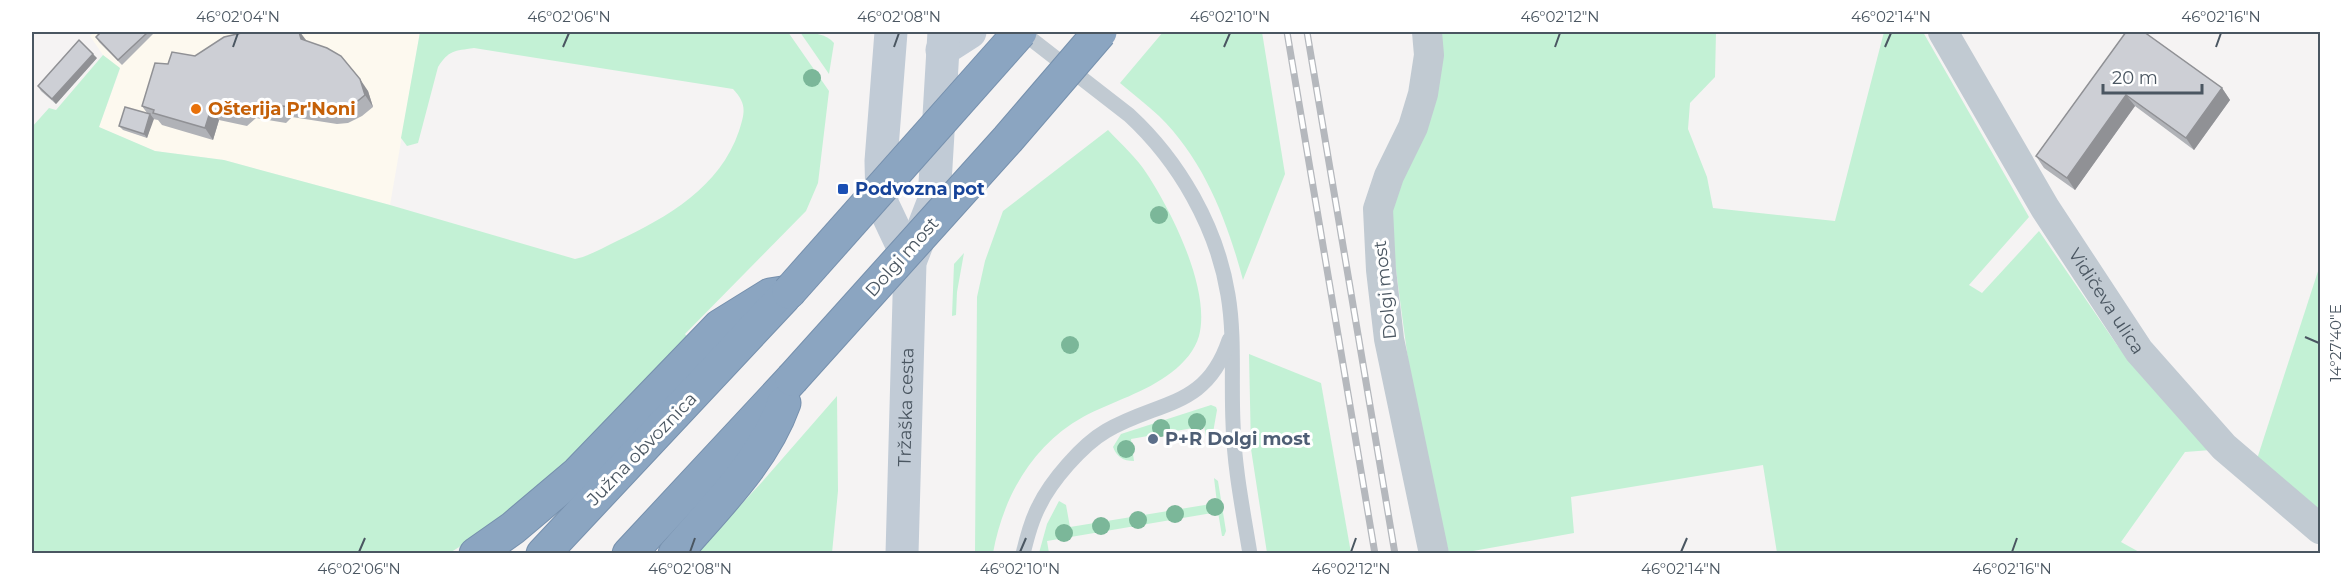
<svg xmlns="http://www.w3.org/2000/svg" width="2352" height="585" font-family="Montserrat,sans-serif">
<rect width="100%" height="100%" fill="#f5f3f3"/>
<polygon fill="#fdf9ef" points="94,32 420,32 390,205 224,160 155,151 99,127 120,69 103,55 90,36"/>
<g fill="#c3f1d5">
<path d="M420,32H788L829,91L818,183L806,211L685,334L690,340C615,417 541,498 448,554L32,553V127L49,108L56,110L103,55L120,68L99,127L155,151L224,160L390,205L575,259C590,256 604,247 617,241C668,217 720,187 739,131C745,112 747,104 733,89L474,48C454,51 449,50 438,67L418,143L407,146L401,138Z"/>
<path d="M800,32C811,32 827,34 834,43L829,74Z"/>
<path d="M1163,32H1262L1285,174L1243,280C1227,220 1204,160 1159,116C1147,105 1133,94 1120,83Z"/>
<polygon points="1435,32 1716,32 1715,77 1690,103 1688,129 1707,177 1713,208 1835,221 1884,32 1923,32 2029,217 1969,285 1982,293 2039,231 2117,345 2162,398 2211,450 2185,452 2121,542 2141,553 1777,553 1763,465 1571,497 1574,533 1462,553 1449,553 1432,488 1412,390 1388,210"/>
<path d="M1108,130C1121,144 1137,158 1147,174C1172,212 1211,290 1199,336C1195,350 1184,363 1172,372C1145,393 1113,401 1083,417C1031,446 1003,498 993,553H975L977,297L985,261L1003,211Z"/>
<polygon points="964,253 957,292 956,315 952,316 954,264"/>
<polygon points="2320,265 2320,511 2257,459"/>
<polygon points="1249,354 1321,383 1351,553 1267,553 1251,449"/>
<polygon points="837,396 838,491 832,553 695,554 762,482"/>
<path d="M1211,405L1216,407L1217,410L1211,444L1208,448L1204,426L1131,439L1134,461C1123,461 1117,457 1113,447L1121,434Z"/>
<polygon points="1214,478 1218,481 1226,531 1224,536 1222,536 1218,512 1047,541 1049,553 1039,553 1047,524 1059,501 1066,505 1070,527 1217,503"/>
</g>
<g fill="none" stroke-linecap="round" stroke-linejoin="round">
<defs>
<g id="motorway">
<polyline points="476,554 513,528 578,473 720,326 770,295 789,292"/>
<polyline points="543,554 784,297"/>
<polyline points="629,554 792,379"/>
<path d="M675,554C715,507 763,462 784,403"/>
</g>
</defs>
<use href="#motorway" stroke="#7690ad" stroke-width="35"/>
<g stroke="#c1cad2" stroke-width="15">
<path d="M1022,32L1129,115C1179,161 1217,227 1228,295C1235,337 1231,380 1233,423C1234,466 1243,511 1250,554"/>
<path d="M1023,554C1027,537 1031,521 1039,506C1051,481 1082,445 1106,431C1159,400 1206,409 1229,340"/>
</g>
<g stroke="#c1cad2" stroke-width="30">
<polyline points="1427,32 1429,55 1423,94 1413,127 1389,176 1378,209 1381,270 1389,339 1434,554"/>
<path id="s1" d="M1943,32L2045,208L2139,351L2224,447L2320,529"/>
</g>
<g stroke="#c1cbd6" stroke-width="33">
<polyline points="891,32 881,161 882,203 910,262"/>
<polyline points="942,50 970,32"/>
<path id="s2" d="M902,554L910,262L934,200L944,32"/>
</g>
<use href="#motorway" stroke="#8ba5c1" stroke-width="33"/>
<defs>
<g id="rail">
<polyline points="1287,32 1375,554"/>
<polyline points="1307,32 1395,554"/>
</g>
</defs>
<use href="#rail" stroke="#b5b8bd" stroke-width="7"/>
<use href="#rail" stroke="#fff" stroke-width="4.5" stroke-dasharray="14" stroke-linecap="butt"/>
<defs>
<g id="motorway-bridge">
<polyline points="789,292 1020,32"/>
<polyline points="792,379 1008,139 1100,32"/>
</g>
</defs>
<use href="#motorway-bridge" stroke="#7690ad" stroke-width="35" stroke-linecap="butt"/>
<use href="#motorway-bridge" stroke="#8ba5c1" stroke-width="33"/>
</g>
<g fill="#7bb799">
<circle cx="812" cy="78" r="9"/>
<circle cx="1159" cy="215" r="9"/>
<circle cx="1070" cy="345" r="9"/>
<circle cx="1197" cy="422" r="9"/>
<circle cx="1161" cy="428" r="9"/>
<circle cx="1126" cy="449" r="9"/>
<circle cx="1215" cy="507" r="9"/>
<circle cx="1175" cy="514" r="9"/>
<circle cx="1138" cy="520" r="9"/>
<circle cx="1101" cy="526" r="9"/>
<circle cx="1064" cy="533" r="9"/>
</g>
<g fill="#b0b2b7">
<polygon points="101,32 155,32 122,65 99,42 96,37"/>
<polygon points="2126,32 2222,88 2230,100 2194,150 2135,106 2075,190 2044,168 2036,156"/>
<polygon points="306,40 306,41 368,91 373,107 362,116 348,123 337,124 292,117 286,123 256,118 247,126 219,120 213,140 162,125 158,120 153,119 147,138 123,130 119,126 147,113 142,106 168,64 195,56"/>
<polygon points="97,58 56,104 41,91 38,86"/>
</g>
<g fill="#909195">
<polygon points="299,32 300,32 306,40 309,51 301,39"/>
<polygon points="93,54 97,58 56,104 52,99"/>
<polygon points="360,79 368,91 373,107 365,95"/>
<polygon points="2222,88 2230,100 2194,150 2186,138"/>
<polygon points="2126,95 2135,106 2075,190 2067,178"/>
<polygon points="211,109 219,120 213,140 205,128"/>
<polygon points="150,114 154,119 147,138 144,134"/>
</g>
<g fill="#cdcfd5" stroke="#909195" stroke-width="1.5">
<polygon points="101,32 148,32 118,60 96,37"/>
<polygon points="246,32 273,33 275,32 299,32 301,39 327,48 341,56 360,79 365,95 354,104 340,111 329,112 283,106 277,112 248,106 239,115 211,109 205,128 153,113 154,110 142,106 155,63 168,64 172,52 195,56 224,37"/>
<polygon points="2126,32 2144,32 2222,88 2186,138 2126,95 2067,178 2036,156"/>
<polygon points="79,40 93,54 52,99 38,86"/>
<polygon points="125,107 150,114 144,134 119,126"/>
</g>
<path fill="none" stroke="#4a5661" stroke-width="2" d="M233,47L238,33M563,47L569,33M894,47L899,33M1224,47L1230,33M1555,47L1560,33M1885,47L1891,33M2216,47L2221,33M2305,337L2319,343M359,552L365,538M690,552L695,538M1020,552L1026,538M1351,552L1356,538M1681,552L1687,538M2012,552L2017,538"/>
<circle fill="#e8710a" stroke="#fff" stroke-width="2" cx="196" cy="109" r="6"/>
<rect fill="#1a4fb4" stroke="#fff" stroke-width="2" x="837" y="183" width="12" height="12" rx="3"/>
<circle fill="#5c6f8a" stroke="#fff" stroke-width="2" cx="1153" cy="439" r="6"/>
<g text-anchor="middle" stroke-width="6" stroke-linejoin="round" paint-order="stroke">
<g font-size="18" font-weight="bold" fill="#c56008" stroke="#fff" text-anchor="start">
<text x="208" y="115">Ošterija Pr'Noni</text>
</g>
<g font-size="18" font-weight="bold" fill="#164399" stroke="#fff" text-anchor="start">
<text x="855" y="195">Podvozna pot</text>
</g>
<g font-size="18" fill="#4a5661" stroke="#fff">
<text transform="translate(902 257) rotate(-48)" y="6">Dolgi most</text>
<text transform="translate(1385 290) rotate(-96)" y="6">Dolgi most</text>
<text dy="6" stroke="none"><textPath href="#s1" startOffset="315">Vidičeva ulica</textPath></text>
<text dy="6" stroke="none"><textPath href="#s2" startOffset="147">Tržaška cesta</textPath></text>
<text transform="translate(642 449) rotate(-46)" y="6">Južna obvoznica</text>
</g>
<g font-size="18" font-weight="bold" fill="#4e5e75" stroke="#fff" text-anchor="start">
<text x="1165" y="445">P+R Dolgi most</text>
</g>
</g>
<rect width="2352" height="585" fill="none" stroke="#ffffff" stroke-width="66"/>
<path d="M2103 84v9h99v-9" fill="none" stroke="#4a5661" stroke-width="3"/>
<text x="2112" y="84" font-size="18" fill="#4a5661" stroke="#ffffff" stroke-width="4.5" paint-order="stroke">20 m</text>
<rect x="33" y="33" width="2286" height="519" fill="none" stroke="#4a5661" stroke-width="2"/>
<g font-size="15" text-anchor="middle" fill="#4a5661">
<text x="238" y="22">46°02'04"N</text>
<text x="569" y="22">46°02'06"N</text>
<text x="899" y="22">46°02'08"N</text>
<text x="1230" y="22">46°02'10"N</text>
<text x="1560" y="22">46°02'12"N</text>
<text x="1891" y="22">46°02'14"N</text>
<text x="2221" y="22">46°02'16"N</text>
<text transform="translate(2336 343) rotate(-90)" y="5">14°27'40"E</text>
<text x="359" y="574">46°02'06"N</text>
<text x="690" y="574">46°02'08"N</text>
<text x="1020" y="574">46°02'10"N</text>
<text x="1351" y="574">46°02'12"N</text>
<text x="1681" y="574">46°02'14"N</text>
<text x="2012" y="574">46°02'16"N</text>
</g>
</svg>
